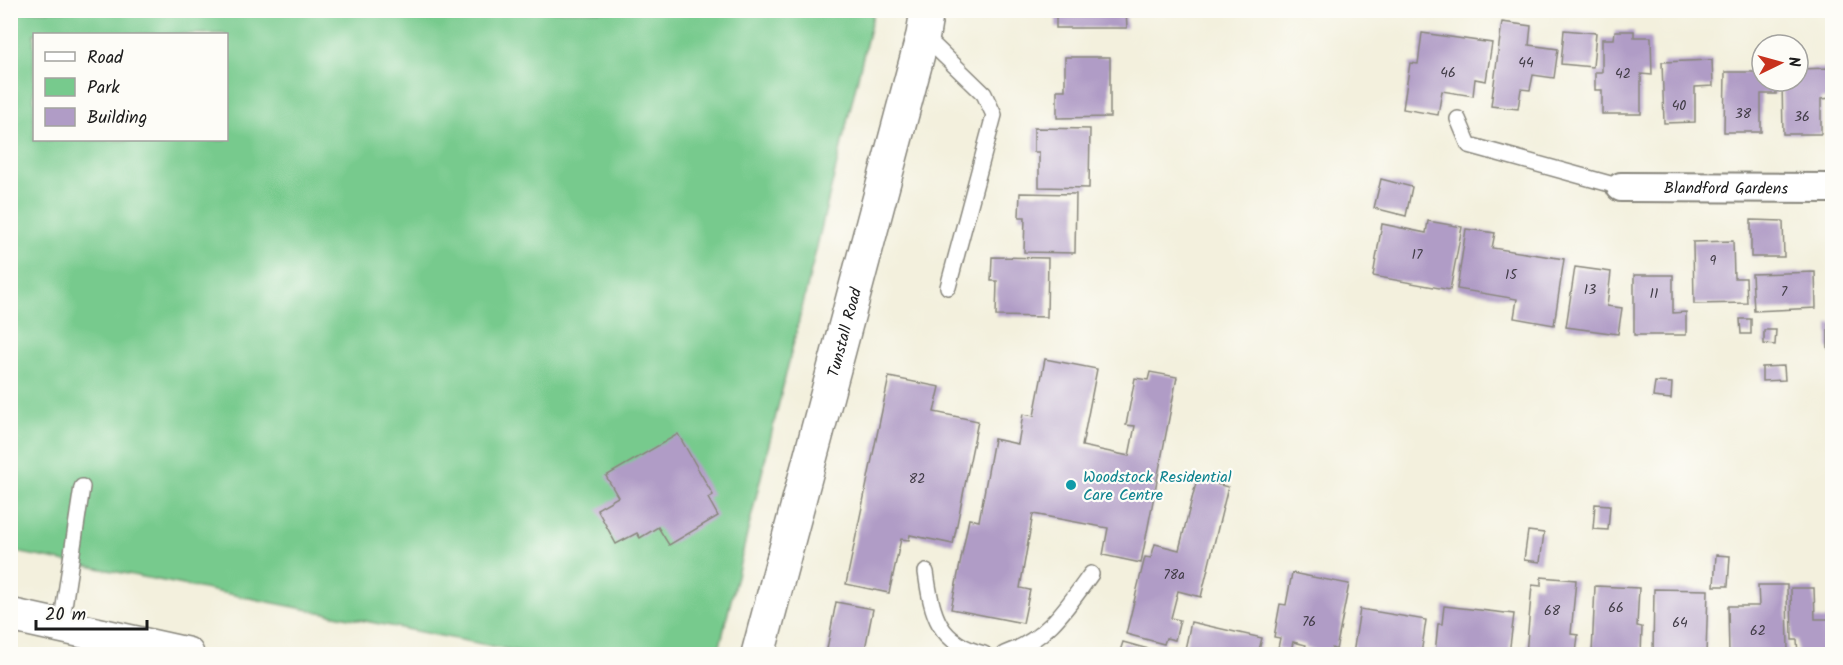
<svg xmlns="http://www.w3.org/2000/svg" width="1843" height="665" font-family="Kalam,sans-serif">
<rect width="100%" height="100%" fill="#fdfcf7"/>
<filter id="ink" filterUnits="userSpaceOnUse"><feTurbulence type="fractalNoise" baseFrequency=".0167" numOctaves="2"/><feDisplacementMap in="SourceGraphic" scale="12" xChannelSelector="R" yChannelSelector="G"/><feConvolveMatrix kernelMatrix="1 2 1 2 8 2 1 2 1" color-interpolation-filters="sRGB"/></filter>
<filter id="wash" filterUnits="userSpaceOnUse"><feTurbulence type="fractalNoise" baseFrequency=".008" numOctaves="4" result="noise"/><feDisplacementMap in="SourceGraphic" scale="24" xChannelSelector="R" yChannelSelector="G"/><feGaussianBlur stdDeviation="1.35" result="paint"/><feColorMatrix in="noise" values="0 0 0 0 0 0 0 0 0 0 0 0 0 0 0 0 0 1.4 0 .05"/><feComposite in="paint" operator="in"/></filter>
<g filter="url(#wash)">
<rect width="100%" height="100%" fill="#f3f0dd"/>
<path fill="#77ca8d" stroke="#4a7354" stroke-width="1.5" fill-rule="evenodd" d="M10,11H874L718,654H532L11,551ZM34,34H226V140H34Z"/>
<g id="blocks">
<g fill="#b09cc6">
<polygon points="1056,10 1126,10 1127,28 1056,28"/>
<polygon points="1502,22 1531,26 1529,45 1558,49 1554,78 1533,75 1530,90 1521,89 1518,109 1491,106"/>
<polygon points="1564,30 1596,33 1593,67 1561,64"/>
<polygon points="1615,31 1634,31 1634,37 1651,37 1652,75 1641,74 1641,114 1602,114 1602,90 1595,90 1595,72 1602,72 1602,39 1614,39"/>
<polygon points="1422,33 1492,43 1486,81 1475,79 1473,96 1442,91 1438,115 1403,109 1410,63 1418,64"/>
<polygon points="1065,57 1110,57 1110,117 1057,118 1057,90 1065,90"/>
<polygon points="1712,60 1713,86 1695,87 1695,122 1664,123 1662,62"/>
<polygon points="1832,68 1832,98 1821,99 1821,134 1783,134 1782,81 1798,81 1798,69"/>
<polygon points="1725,72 1762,72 1762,81 1776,81 1776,94 1761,94 1761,132 1724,132"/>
<polygon points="1034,128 1090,129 1089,188 1039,187 1039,152 1034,152"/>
<polygon points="1381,179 1412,187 1406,216 1374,208"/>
<polygon points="1020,193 1076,194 1075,253 1024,252 1025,217 1019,217"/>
<polygon points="1751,220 1783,221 1784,257 1751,257"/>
<polygon points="1428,221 1462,227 1450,290 1373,276 1382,224 1426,233"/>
<polygon points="1466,229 1495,233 1492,248 1564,259 1554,325 1514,318 1517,299 1457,289"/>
<polygon points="1733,241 1734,278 1746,278 1747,303 1694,304 1693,242"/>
<polygon points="992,257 1048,258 1047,317 996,316 997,281 991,281"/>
<polygon points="1575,267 1611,272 1607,306 1622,308 1618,334 1566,327"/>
<polygon points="1815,272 1816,308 1754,311 1752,274"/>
<polygon points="1634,275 1673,275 1673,313 1686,312 1686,335 1634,335"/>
<polygon points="1740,319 1751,319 1751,334 1741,334"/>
<rect x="1828" y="323" width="4" height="26"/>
<polygon points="1764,330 1776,330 1775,345 1764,344"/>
<polygon points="1045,359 1097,369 1082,446 1129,456 1135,426 1126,425 1135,378 1148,380 1150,372 1177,377 1141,563 1103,555 1108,528 1033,514 1020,588 1030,590 1023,623 951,609 969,519 979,521 994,439 1018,444 1023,414 1034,416"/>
<polygon points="1784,366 1785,380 1762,381 1762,367"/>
<polygon points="889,377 940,387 934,412 978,421 953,544 910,535 909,540 901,539 889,593 846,584"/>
<polygon points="1655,382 1672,383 1671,399 1653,397"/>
<polygon points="678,434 713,495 708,498 718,516 669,545 658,527 640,538 637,533 616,544 597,509 618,497 606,476"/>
<polygon points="1197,479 1228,487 1201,597 1178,591 1171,618 1180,620 1175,640 1166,638 1164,644 1126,634 1145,557 1151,558 1155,544 1179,550"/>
<polygon points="1595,504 1610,505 1608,530 1593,529"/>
<polygon points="1528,531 1544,533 1540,562 1524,560"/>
<polygon points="1716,555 1730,556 1728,586 1714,586"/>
<polygon points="1292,573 1349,584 1336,650 1332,648 1330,653 1305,648 1306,645 1293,642 1291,651 1278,648 1280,638 1274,637 1280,604 1286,605"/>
<polygon points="1541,577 1576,580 1571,634 1578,635 1576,654 1526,654 1532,585 1541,586"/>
<polygon points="1758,585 1787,585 1788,654 1729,654 1728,606 1759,606"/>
<polygon points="1595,586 1639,588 1637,626 1642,627 1641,654 1592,654"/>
<polygon points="1791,588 1814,588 1815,619 1832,619 1832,654 1798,654 1797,640 1792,640"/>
<polygon points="1654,589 1708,590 1706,654 1653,654"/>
<polygon points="836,602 873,609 864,654 826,654"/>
<polygon points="1444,606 1514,614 1509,654 1435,654 1438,624 1442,624"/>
<polygon points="1360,609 1426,620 1421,654 1353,654"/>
<polygon points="1191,622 1262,638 1258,654 1184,654"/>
<polygon points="1123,642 1152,650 1151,654 1119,654"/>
</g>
</g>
</g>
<g filter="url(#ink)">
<use href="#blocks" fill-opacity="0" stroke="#88867c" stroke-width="1.5"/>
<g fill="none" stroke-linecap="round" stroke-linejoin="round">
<defs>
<g id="service">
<polyline points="923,35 984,94 994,115 948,287"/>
<polyline points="1458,119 1469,145 1621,187"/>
<path d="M926,572C932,615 938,643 984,654"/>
<polyline points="61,626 82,487"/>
<path d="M1004,654C1046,640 1066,609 1091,574"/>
</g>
<g id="minor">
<path id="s1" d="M1621,187L1832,188"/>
</g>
<g id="tertiary">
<polyline points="10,615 187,654"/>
<path id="s2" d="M758,654L923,35L927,10"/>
</g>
</defs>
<use href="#service" stroke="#88867c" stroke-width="18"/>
<use href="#minor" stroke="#88867c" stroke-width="32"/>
<use href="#tertiary" stroke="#88867c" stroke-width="36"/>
<use href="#service" stroke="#fff" stroke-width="15"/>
<use href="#minor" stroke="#fff" stroke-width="28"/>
<use href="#tertiary" stroke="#fff" stroke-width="33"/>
</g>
</g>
<circle fill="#0f9aa8" stroke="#fdfcf7" stroke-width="2" cx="1071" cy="485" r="6"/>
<g text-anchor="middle" stroke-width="4.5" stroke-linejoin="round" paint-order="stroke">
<g font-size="14" fill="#413c46">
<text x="1526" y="67">44</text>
<text x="1448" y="77">46</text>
<text x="1623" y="78">42</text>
<text x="1679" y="110">40</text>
<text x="1743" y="118">38</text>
<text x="1802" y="121">36</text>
<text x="1417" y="259">17</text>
<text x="1713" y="265">9</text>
<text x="1511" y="279">15</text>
<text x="1590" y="294">13</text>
<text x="1784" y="296">7</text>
<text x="1654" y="298">11</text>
<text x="917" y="483">82</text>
<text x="1174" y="579">78a</text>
<text x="1616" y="612">66</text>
<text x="1552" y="615">68</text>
<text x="1309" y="626">76</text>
<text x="1680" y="627">64</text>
<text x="1758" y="635">62</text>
</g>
<g font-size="16" fill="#1c1c1c" stroke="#fdfcf7">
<text dy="6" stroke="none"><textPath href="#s1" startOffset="105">Blandford Gardens</textPath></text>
<text dy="6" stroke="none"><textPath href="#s2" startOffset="333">Tunstall Road</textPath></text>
</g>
<g font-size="16" fill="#0d838f" stroke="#fdfcf7" text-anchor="start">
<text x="1083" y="482">Woodstock Residential<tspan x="1083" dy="18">Care Centre</tspan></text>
</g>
</g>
<rect width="1843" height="665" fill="none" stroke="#fdfcf7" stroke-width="36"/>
<rect x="33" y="33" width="195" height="108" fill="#fdfcf7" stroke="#a3a29f" stroke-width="1.5"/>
<rect x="45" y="52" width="30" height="9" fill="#ffffff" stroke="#a3a29f" stroke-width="1.5"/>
<text x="87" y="63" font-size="18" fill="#1c1c1c">Road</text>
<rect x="45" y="78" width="30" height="18" fill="#77ca8d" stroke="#a3a29f" stroke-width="1.5"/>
<text x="87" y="93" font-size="18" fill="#1c1c1c">Park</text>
<rect x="45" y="108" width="30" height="18" fill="#b09cc6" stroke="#a3a29f" stroke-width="1.5"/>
<text x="87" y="123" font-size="18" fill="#1c1c1c">Building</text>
<g transform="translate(1780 63) rotate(85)"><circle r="28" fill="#fdfcf7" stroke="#a3a29f" stroke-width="1.5"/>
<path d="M0-4.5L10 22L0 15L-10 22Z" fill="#c8321e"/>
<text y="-9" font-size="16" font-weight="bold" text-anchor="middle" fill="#1c1c1c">N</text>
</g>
<path d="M36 620v9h111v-9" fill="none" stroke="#1c1c1c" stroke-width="3"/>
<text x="45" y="620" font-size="18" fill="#1c1c1c" stroke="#fdfcf7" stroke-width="4.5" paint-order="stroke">20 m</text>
</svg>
